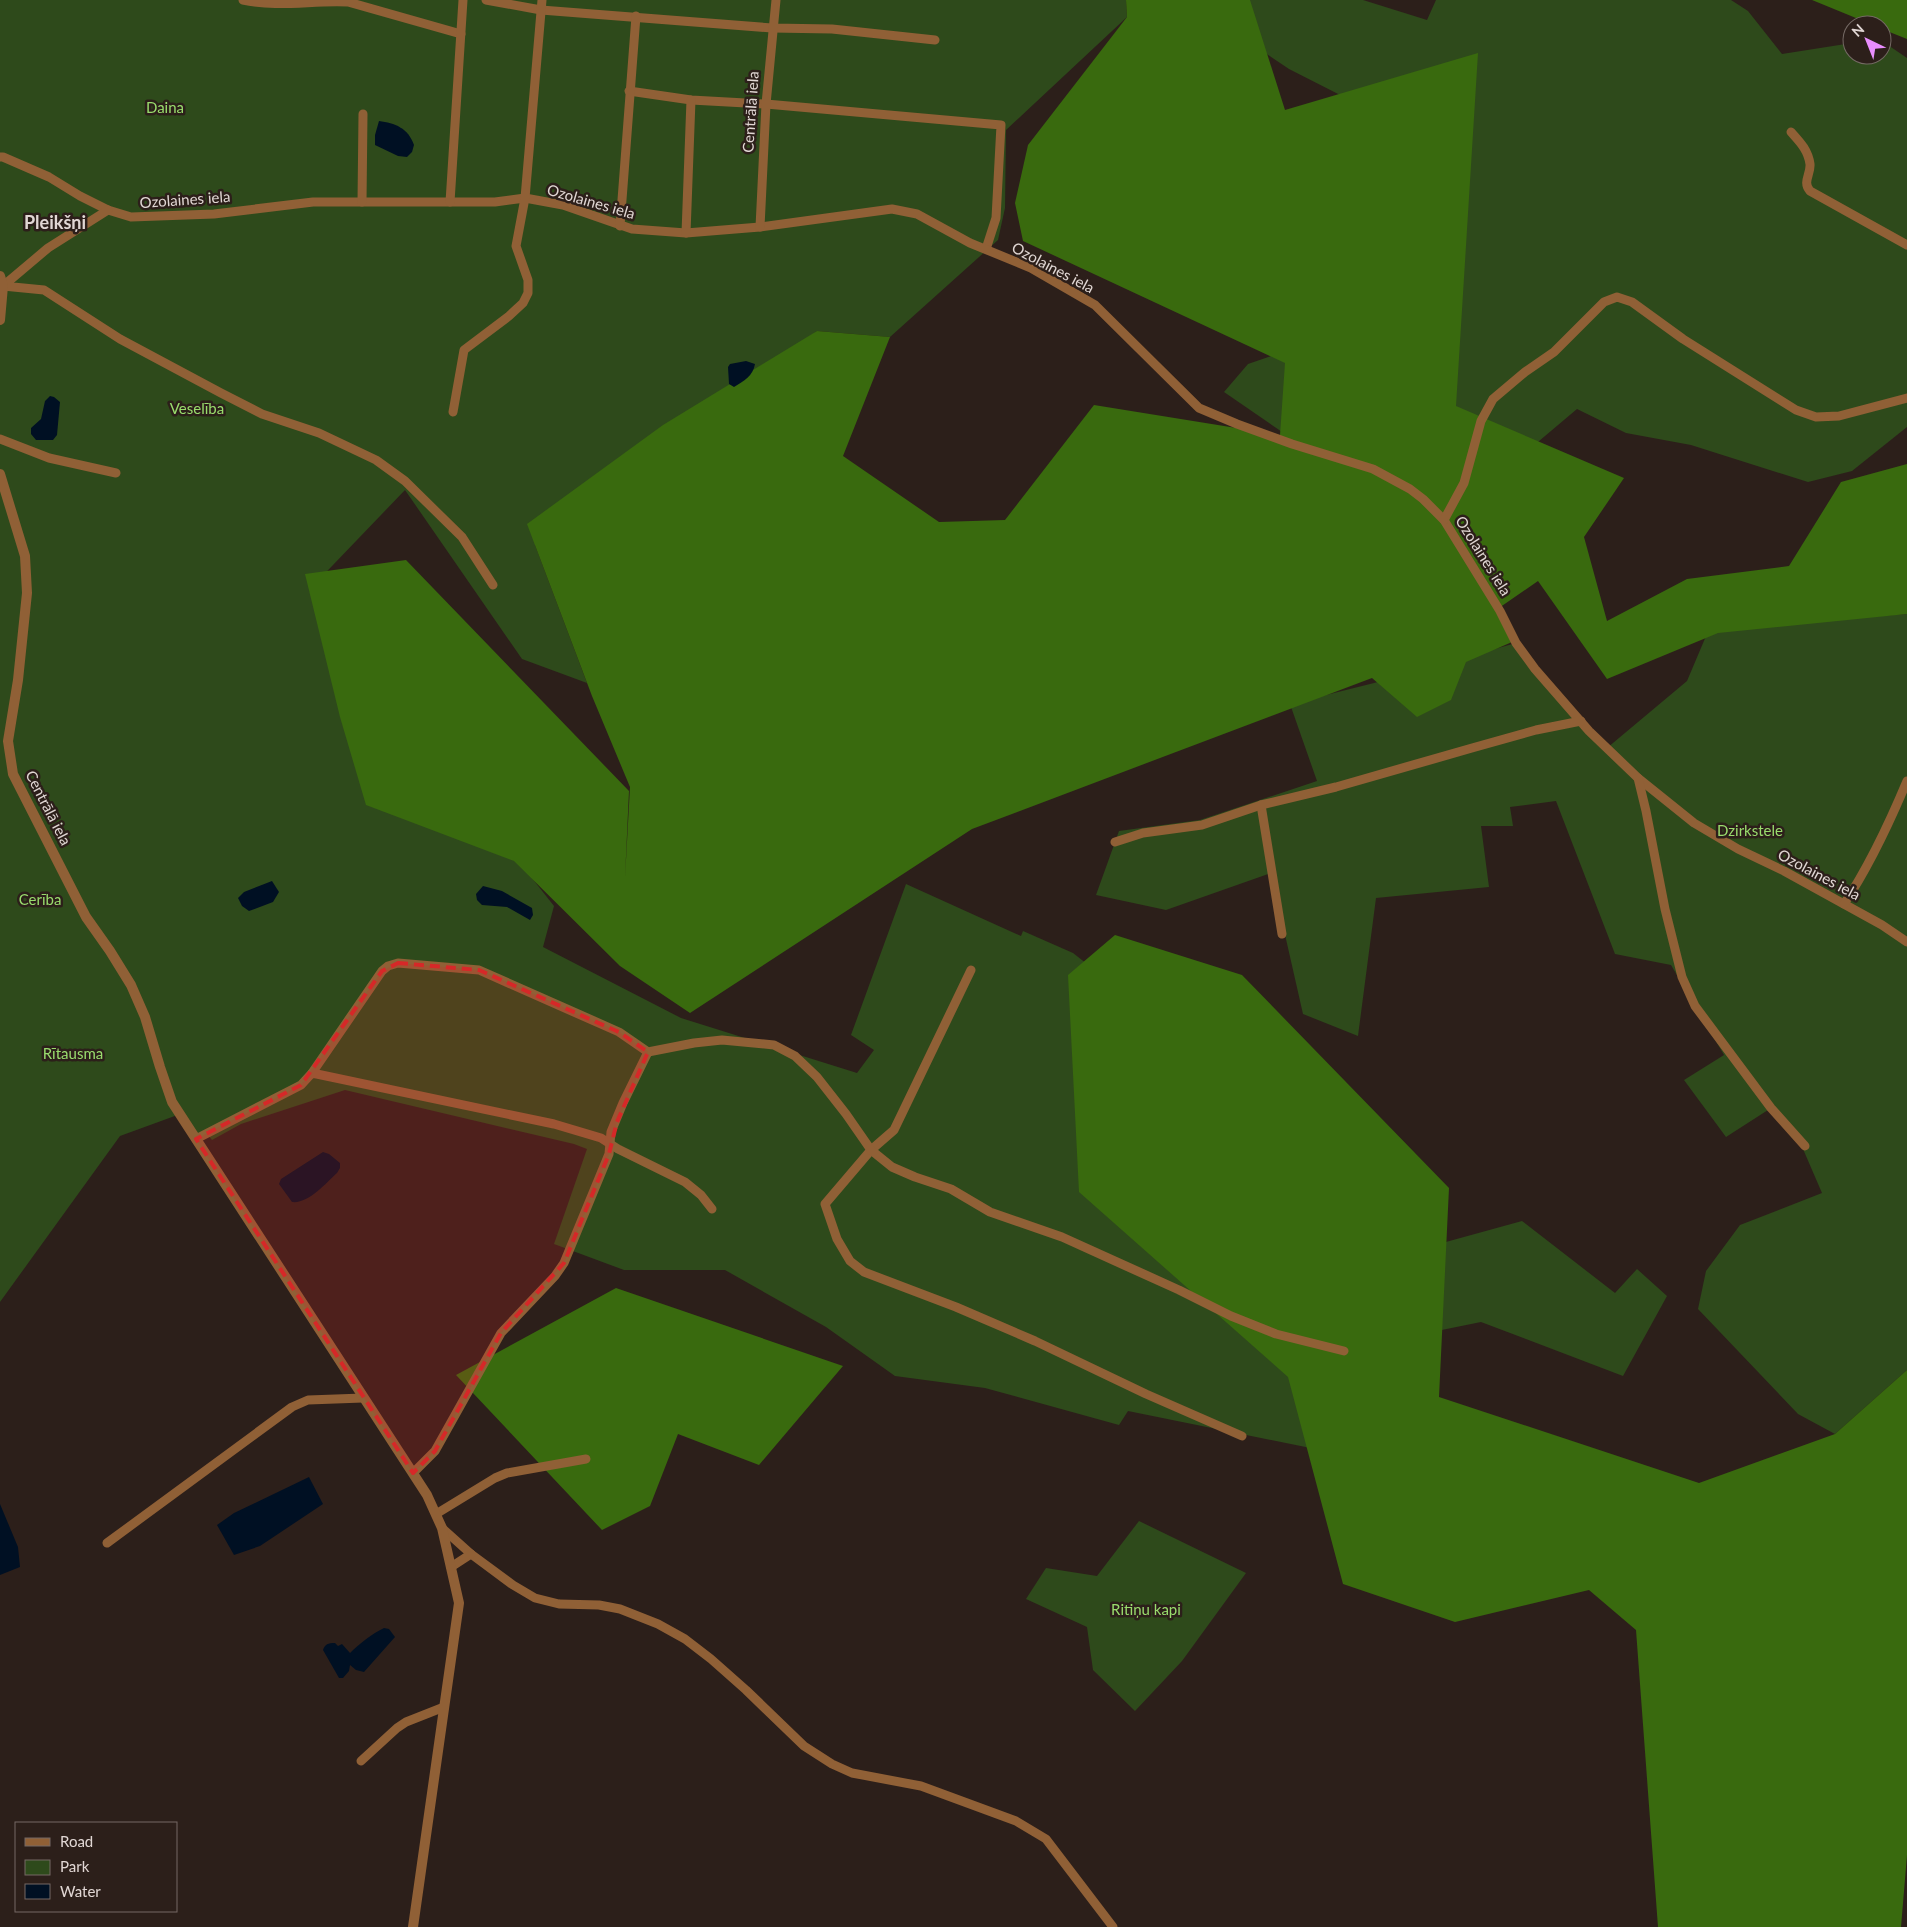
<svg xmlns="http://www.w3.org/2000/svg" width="1907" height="1927" font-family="Lato,sans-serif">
<rect width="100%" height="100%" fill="#2c1f1a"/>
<g fill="#2e4a1b">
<polygon points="0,0 1126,0 1127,17 1006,130 1005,208 998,240 890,337 817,331 535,545 587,683 522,659 405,490 309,590 436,828 520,863 554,906 543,947 681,1018 857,1073 874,1050 851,1035 906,884 1021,936 1023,931 1073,953 1143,1008 1337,1272 1522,1221 1615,1293 1637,1269 1667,1296 1623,1376 1481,1322 1422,1334 1389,1464 1128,1411 1119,1425 985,1388 895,1376 826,1327 725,1270 624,1270 554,1244 587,1149 574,1144 345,1090 241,1124 212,1140 208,1135 196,1139 183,1113 120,1136 0,1302"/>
<polygon points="1191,0 1363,0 1427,20 1436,0 1731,0 1748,11 1782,54 1852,43 1852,55 1882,55 1882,41 1907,58 1907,427 1852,471 1808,482 1691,445 1626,433 1577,409 1454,513 1288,436 1224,392 1248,364 1277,354 1405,128 1289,69 1189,2"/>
<polygon points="1907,614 1907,1370 1835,1434 1798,1414 1698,1309 1706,1271 1740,1225 1822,1193 1803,1149 1768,1110 1726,1137 1684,1080 1724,1055 1671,965 1615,954 1556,801 1510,807 1513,826 1481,826 1489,887 1376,898 1358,1036 1303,1014 1271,873 1166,910 1096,895 1119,831 1200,820 1317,781 1290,704 1374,683 1516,643 1607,748 1687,681 1709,629"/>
<polygon points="1139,1521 1246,1573 1182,1661 1135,1711 1093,1670 1087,1627 1026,1599 1046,1568 1097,1576"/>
</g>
<g fill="#396a0e">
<polygon points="1126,0 1250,0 1285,110 1478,53 1456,406 1624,478 1584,537 1607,621 1687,579 1789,566 1841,482 1907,464 1907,614 1718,633 1607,679 1538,581 1496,610 1512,642 1466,662 1451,700 1417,717 1372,678 972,829 690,1013 620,966 514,861 366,805 340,717 305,574 406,560 629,791 625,878 630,787 592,696 527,524 663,425 817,331 890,337 843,456 939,522 1005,520 1094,405 1280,435 1285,363 1023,241 1015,203 1028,145 1127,17"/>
<polygon points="1812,0 1907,0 1907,39 1882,29 1882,25 1873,25"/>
<polygon points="1115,935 1242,975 1449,1188 1439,1397 1699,1483 1835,1434 1907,1370 1907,1855 1901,1927 1658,1927 1636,1630 1589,1590 1455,1622 1343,1584 1288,1377 1079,1192 1068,975"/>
<polygon points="616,1288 843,1366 759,1465 678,1434 650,1506 602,1530 456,1375"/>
</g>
<g fill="#001023">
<path d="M379,121C395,123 408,128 414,145L412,152L407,157L398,156L375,145V135Z"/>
<path d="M746,361L755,364C753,376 744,381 734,387L729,384L728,367L730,364Z"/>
<polygon points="50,396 54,397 60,402 57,435 53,440 36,440 31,434 31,428 41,419 45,401"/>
<polygon points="272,881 279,892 273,902 249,911 242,906 238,898 244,892"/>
<polygon points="483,886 502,891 532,908 533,915 530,920 507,907 482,905 477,900 476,894"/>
<path d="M323,1152L329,1154L340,1163V1168L337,1173C325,1184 308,1204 292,1202L279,1184L281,1179Z"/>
<polygon points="309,1477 323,1504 260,1546 234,1555 217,1525 234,1513"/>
<polygon points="0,1504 18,1547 20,1567 0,1575"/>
<path d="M384,1628L389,1629L395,1637L364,1672L356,1670L350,1665L349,1671L343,1678H339L323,1650C325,1644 328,1643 335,1643L338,1646L342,1644L350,1653C359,1644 373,1633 384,1628Z"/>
</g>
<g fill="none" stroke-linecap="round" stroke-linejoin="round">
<g stroke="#906036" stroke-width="9">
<path d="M243,0C278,8 313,0 348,2L461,34"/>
<polyline points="486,0 541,10 772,28 832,29 935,40"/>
<polyline points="629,91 691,100 766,104 1001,125 996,218 986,249"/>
<path d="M1791,132C1800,142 1808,150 1810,164C1811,174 1802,182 1810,191L1907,245"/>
<polyline points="0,157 3,157 49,177 80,196 108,210 131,217 214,214 313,202 495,202 525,198 563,205 632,229 686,233 760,227 892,209 917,214 970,243 1031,268 1095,305 1199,408 1237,424 1292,444 1373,469 1410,489 1423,499 1444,520 1500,611 1516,643 1535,669 1589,731 1638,778 1694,823 1738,849 1784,871 1882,925 1907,942"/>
<polyline points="362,202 363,114"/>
<polyline points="450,202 463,0"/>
<polyline points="108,210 48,248 3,286 44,290 120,339 221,393 262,414 319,433 376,460 405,481 462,537 493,585"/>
<polyline points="620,226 636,16"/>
<polyline points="760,227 766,104 776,0"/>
<polyline points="686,233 691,100"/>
<polyline points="453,412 464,350 509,316 523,303 528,293 528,280 516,246 525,198 542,0"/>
<polyline points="0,439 49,458 116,473"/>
<polyline points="1444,520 1464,483 1481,421 1493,399 1525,372 1554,352 1604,302 1617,297 1632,302 1683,339 1796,410 1816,417 1839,416 1907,398"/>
<polyline points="1638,778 1646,811 1665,909 1682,977 1695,1006 1771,1108 1805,1146"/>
<polyline points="1261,805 1282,934"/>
<polyline points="1115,842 1143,833 1202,825 1261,805 1336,787 1472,748 1536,730 1581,721"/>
<path d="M1844,904C1870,865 1889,824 1907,781"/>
<polyline points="971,970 894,1130 871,1150 825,1204 837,1239 850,1261 864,1272 956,1307 1035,1341 1146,1394 1242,1436"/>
<polyline points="312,1073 382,971 388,966 398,963 479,970 619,1032 648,1052 694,1043 722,1040 774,1045 795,1056 817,1077 846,1114 871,1150 892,1167 915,1177 951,1189 990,1212 1062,1237 1179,1290 1231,1316 1276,1334 1344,1351"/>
<polyline points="196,1139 301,1085 312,1073 554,1124 601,1138 618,1149 685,1182 701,1195 712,1209"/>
<polyline points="413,1473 435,1451 501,1333 555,1276 564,1263 609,1154 611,1132 623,1103 648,1052"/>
<polyline points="436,1514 495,1478 507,1473 586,1459"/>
<polyline points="442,1528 471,1554 513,1585 535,1598 559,1604 599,1605 620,1609 658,1624 685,1639 711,1659 746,1690 804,1746 832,1764 852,1773 921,1786 1016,1821 1046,1839 1113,1927"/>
<polyline points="107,1543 292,1407 308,1400 363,1398"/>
<polyline points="451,1567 471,1554"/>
<polyline points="361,1761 397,1728 406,1722 444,1707"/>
</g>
<g stroke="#906036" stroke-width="10">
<polyline points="0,276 3,286 0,320"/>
<polyline points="0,474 25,556 27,593 18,680 8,741 13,774 86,917 110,951 131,985 145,1017 160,1067 172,1102 427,1495 442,1528 459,1603 413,1927"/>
</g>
</g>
<path fill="#d62828" fill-opacity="0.2" stroke="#d62828" stroke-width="4" stroke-dasharray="10 6" stroke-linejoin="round" d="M398,963L479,970L619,1032L648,1052L617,1122L609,1154L564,1263L501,1333L435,1451L413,1473L196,1139L301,1085L382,971Z"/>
<g text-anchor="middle" stroke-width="5" stroke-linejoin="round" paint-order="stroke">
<g font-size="15" fill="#99dc6d" stroke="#2c1f1a">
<text x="165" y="113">Daina</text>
<text x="197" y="414">Veselība</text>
<text x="1750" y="836">Dzirkstele</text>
<text x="40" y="905">Cerība</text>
<text x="73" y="1059">Rītausma</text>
<text x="1146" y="1615">Ritiņu kapi</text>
</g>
<g font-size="15" fill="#e1d7d4" stroke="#2c1f1a">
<text transform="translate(751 112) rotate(-86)" y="5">Centrālā iela</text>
<text transform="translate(185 200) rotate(-4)" y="5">Ozolaines iela</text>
<text transform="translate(591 202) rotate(16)" y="5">Ozolaines iela</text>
<text transform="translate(1053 268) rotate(28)" y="5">Ozolaines iela</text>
<text transform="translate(1483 556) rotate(58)" y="5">Ozolaines iela</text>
<text transform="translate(48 808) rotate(63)" y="5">Centrālā iela</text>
<text transform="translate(1819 875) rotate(28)" y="5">Ozolaines iela</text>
</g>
<g font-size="18" font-weight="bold" fill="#e1d7d4" stroke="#2c1f1a">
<text x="55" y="229">Pleikšņi</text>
</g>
</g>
<rect x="15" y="1822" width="162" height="90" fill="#2c1f1a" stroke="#746964"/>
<rect x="25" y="1838" width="25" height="8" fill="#906036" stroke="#746964"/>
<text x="60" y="1847" font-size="15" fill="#e1d7d4">Road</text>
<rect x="25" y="1860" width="25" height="15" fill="#2e4a1b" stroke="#746964"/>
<text x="60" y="1872" font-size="15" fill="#e1d7d4">Park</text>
<rect x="25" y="1884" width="25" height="15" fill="#001023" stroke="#746964"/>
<text x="60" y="1897" font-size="15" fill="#e1d7d4">Water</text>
<g transform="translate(1867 40) rotate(317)"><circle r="24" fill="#2c1f1a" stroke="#746964"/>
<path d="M0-4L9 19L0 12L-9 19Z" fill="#e98efe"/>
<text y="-8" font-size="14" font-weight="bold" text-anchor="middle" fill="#e1d7d4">N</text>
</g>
</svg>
